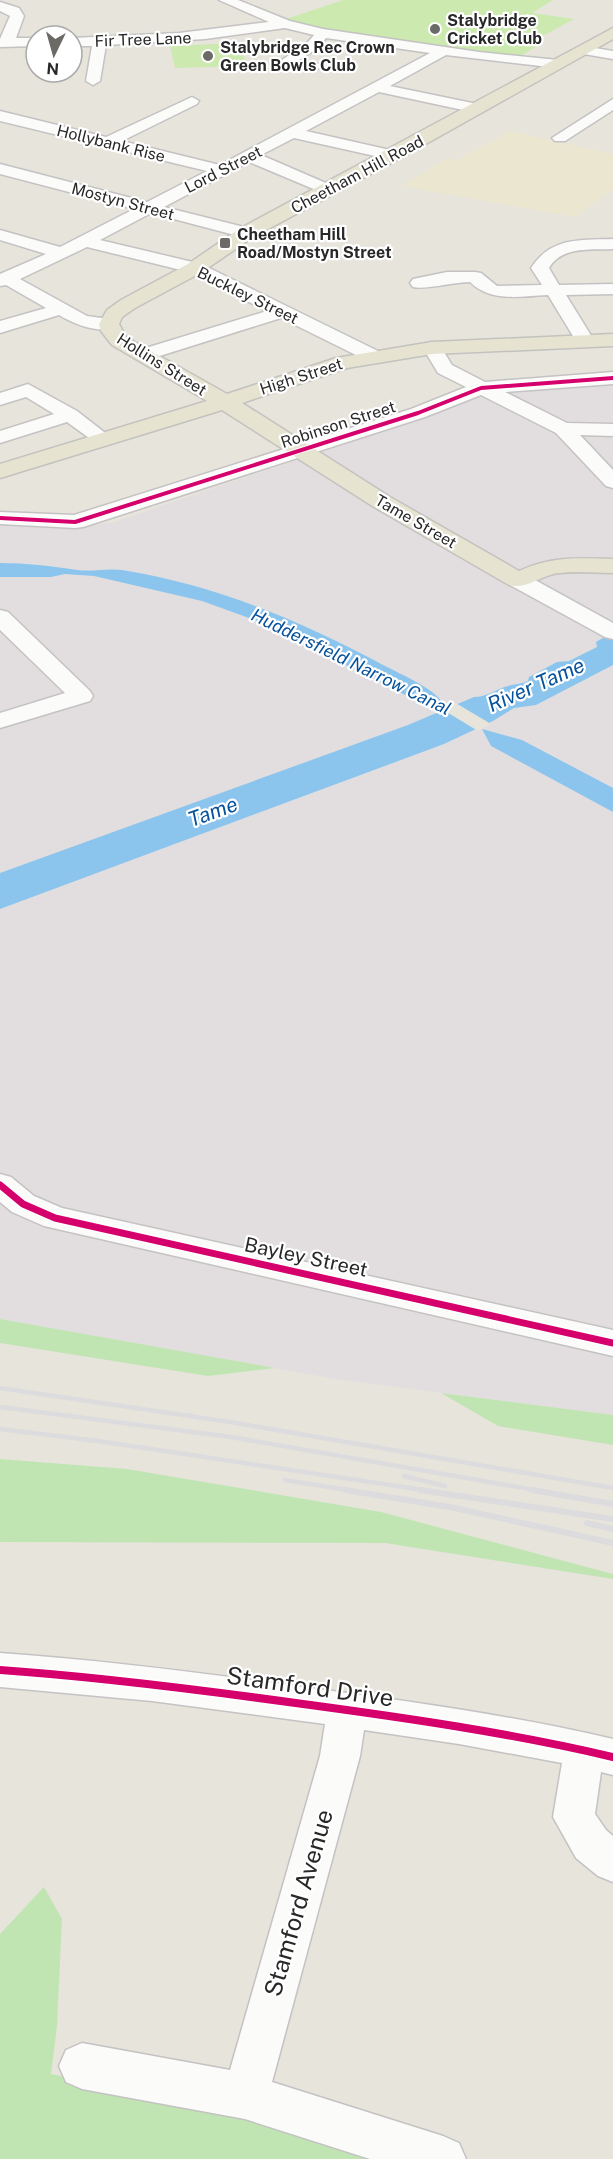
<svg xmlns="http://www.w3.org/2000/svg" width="613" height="2159" font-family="'Public Sans',sans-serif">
<rect width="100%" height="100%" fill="#e7e4dc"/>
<polygon fill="#e2dee0" points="613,384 613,1415 335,1379 0,1319 0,524 55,529 111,523 479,398 504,393"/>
<polygon fill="#ebe6d0" points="510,131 613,154 613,189 575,217 401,186 447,158 457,160"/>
<g fill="#c0e5b3">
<polygon points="0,1319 275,1368 208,1376 0,1343"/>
<polygon points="441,1393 613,1415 613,1445 498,1426"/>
<polygon points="0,1459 127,1469 381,1512 613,1574 613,1579 385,1543 0,1542"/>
<polygon points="44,1887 62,1919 57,2026 51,2074 230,2110 377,2159 0,2159 0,1934"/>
</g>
<g fill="#cceaaf">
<polygon points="343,0 553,0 532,13 574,19 530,43 538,45 518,58 336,33 283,20"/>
<polygon points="239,43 247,66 175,68 170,46"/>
</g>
<g fill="#8bc5ed">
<path d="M0,563C26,563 51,566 77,570C92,572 107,568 122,570C216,585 302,621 385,666C400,674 439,690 444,706L436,708L423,704L263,623L202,601L94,576L65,574L51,577H0Z"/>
<path d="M613,632V665L536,705L514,708L493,721L444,744L0,909V873L408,725L474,697C487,697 496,689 508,686C515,684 521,684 528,681L529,677L557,662L569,661L597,647L596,642Z"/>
<polygon points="482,729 522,740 613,788 613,812 491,746"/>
</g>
<polygon fill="#e7e4dc" points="454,702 491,724 478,731 440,708"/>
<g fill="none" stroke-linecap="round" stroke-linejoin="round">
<defs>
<g id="minor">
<path d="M219,0H238L290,21L323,29L479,52L558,60L565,64L558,68L446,55L390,86L482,105L485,108L482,111L477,113L379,92L306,131L399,152L401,155L399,158L393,160L294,138L261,155L335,187L337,190L335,193H323L249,162L164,207L252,229L254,233L252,237L246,238L151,213L100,240L201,264L380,352L382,356L380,360H366L281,318L150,359H136L134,355L136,351L267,311L189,272L87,247L20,279L87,316L116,320L118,324L116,328C96,333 76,325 59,315L0,333V321L46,308L6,285L0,286V274L46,254L0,240V230L60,247L134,209L0,174V164L147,202L207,171L0,121V111L106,137L192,97L199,101L197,104L122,141L220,165L430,53L326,38L318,48L299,60L319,64L321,67L314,71L281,65L279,62L308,42L314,35L285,28L205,39L106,45L100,81L93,85L86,81L92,46H72V38L179,33L269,22Z"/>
<polygon points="0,2 19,8 24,16 16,38 36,38 36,46 0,47 0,39 10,16 0,11"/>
<polygon points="583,46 613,51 613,59 578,53 576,50"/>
<polygon points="613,99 613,110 565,141 555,141 552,138"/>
<path d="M613,239V249C590,250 562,246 549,268L559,285L613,284V294L566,295L595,342L593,346H579L548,295C521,296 491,303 470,282C454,282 425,290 413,287L410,283L413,279L447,272H475L481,273L497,286L542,285L531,268C551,237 580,240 613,239Z"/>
<polygon points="432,342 439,344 452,365 485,382 613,372 613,384 505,392 567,423 613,424 613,436 580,435 613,470 613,488 606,486 556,433 481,395 425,417 83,527 75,528 0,524 0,512 74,515 411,409 466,387 438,373 423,348 425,344"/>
<polygon points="28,384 77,411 113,439 110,443 96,443 67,422 0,443 0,431 54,414 26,397 0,405 0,393"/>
<polygon points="518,573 526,575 613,623 613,639 605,637 510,585 507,580 510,575"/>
<polygon points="0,610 8,612 90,691 93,696 90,701 0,728 0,713 65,693 0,630"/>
<polygon points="0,1174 11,1177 34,1196 62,1208 613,1330 613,1356 44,1226 12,1212 0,1202"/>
<path d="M0,1653C102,1660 202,1673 303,1687C407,1701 511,1715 613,1739V1775L601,1772L595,1814L606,1830L613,1836V1882L598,1876L576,1858L553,1817L562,1763L459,1744L364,1730L360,1756L272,2082L443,2136L459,2143L466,2159H370L245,2119L82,2089L66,2082L59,2066L66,2050L82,2043L230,2070L320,1756L325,1724L152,1701L0,1687Z"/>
</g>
<path id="major" d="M613,28V39L399,159L253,237L202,272L135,308L122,317L119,324L126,337L227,394L336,358L432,342L613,334V346L432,354L347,368L242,403L390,497L519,571C553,556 577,558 613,559V573C596,573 577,571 560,573C541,574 529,590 509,585L374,507L222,410L0,478V464L207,401L112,345L101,331L99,324L107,310L121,300L188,264L239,229Z"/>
</defs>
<use href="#minor" stroke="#c4c2c2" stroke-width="3"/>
<use href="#major" stroke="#c3c2bf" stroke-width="3"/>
<use href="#minor" fill="#fbfbfa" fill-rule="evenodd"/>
<use href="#major" fill="#e6e4d1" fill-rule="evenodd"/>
<g stroke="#dcdcde" stroke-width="4.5">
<polyline points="0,1388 230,1422 613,1488"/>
<polyline points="0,1407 231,1437 541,1491"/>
<polyline points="0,1429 98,1441 430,1491"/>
<polyline points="404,1476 445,1486"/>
<polyline points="285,1480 354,1491"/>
</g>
<g stroke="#dcdcde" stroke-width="6">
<polyline points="345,1490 450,1507 613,1543"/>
<polyline points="420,1490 613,1519"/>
<polyline points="532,1490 613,1504"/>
<polyline points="587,1523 613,1529"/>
</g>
<defs>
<polyline id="cycleway-far2" points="0,518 75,522 418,413 481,388 613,378"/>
<polyline id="cycleway-far1" points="0,1185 23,1204 55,1218 613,1343"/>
<path id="cycleway" d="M0,1670C102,1677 202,1690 303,1704C407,1718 511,1733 613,1757"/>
</defs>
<use href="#cycleway-far2" stroke="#fff" stroke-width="6"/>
<use href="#cycleway-far1" stroke="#fff" stroke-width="10"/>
<use href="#cycleway" stroke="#fff" stroke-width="12"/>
<use href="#cycleway-far2" stroke="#d6006c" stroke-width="4"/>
<use href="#cycleway-far1" stroke="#d6006c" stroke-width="7"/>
<use href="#cycleway" stroke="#d6006c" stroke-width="8"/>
</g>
<g fill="#6b6a67" stroke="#fff" stroke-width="2">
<circle cx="435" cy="29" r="6"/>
<circle cx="208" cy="56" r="6"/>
<rect x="219" y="237" width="12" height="12" rx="3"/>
</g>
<g text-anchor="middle" stroke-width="4.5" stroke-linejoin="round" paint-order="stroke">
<g font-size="16" font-weight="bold" fill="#282828" stroke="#fff" text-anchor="start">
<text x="447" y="26">Stalybridge<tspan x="447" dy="18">Cricket Club</tspan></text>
<text x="220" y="53">Stalybridge Rec Crown<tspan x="220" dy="18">Green Bowls Club</tspan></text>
<text x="237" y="240">Cheetham Hill<tspan x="237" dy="18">Road/Mostyn Street</tspan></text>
</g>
<g font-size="16" fill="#282828" stroke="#fff">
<text transform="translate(143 39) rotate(-2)" y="6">Fir Tree Lane</text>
<text transform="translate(111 143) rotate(14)" y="6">Hollybank Rise</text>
<text transform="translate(223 169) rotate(-27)" y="6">Lord Street</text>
<text transform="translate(357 174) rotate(-28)" y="6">Cheetham Hill Road</text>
<text transform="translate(123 201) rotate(15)" y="6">Mostyn Street</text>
<text transform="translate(248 295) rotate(26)" y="6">Buckley Street</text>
<text transform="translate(162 364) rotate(32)" y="6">Hollins Street</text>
<text transform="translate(301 376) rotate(-18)" y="6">High Street</text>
<text transform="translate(338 424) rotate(-18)" y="6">Robinson Street</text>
<text transform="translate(416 521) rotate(30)" y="6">Tame Street</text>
</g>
<g font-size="18" font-style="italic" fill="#06529d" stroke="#fff">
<text transform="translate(351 662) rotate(26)" y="6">Huddersfield Narrow Canal</text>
</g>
<g font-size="20" fill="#282828" stroke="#fff">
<text transform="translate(306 1257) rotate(12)" y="7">Bayley Street</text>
</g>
<g font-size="21" font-style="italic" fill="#06529d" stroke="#fff">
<text transform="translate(536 685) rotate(-24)" y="7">River Tame</text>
<text transform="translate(213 812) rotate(-20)" y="7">Tame</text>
</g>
<g font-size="24" fill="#282828" stroke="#fff">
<text transform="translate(310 1687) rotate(8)" y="8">Stamford Drive</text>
<text transform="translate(299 1903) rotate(-74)" y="8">Stamford Avenue</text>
</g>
</g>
<g transform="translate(54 54) rotate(185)"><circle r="28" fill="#ffffff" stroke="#a9a9a9" stroke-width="1.5"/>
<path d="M0-4.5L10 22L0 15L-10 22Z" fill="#6b6a67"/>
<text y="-9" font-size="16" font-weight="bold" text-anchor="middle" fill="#282828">N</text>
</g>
</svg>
